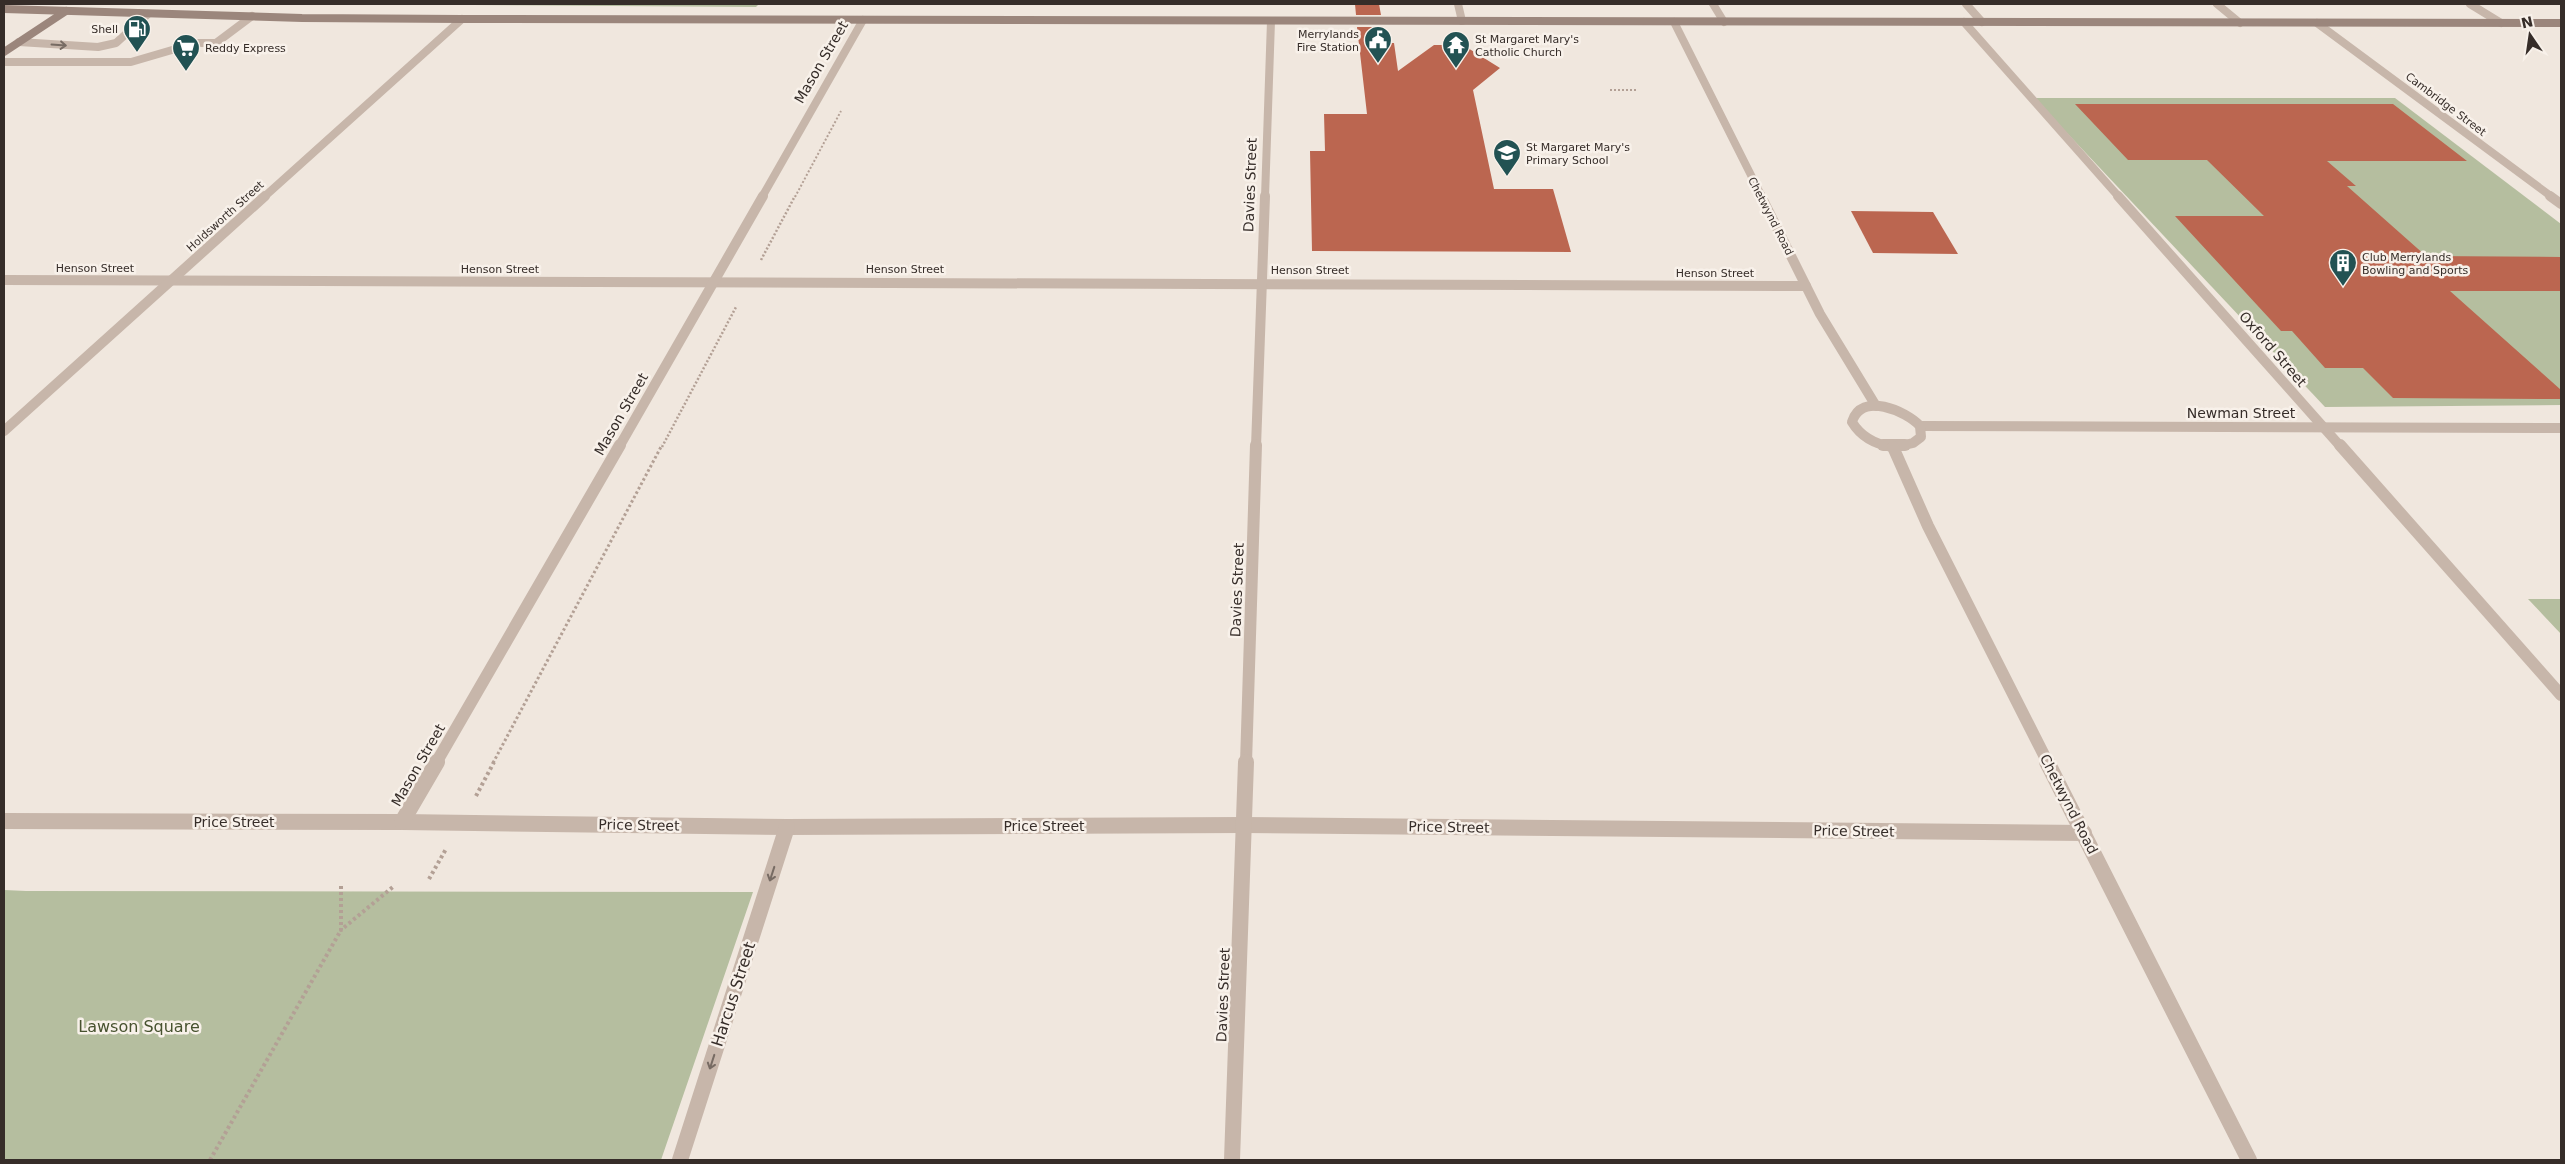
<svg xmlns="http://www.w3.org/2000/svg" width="2565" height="1164" font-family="'DejaVu Sans',sans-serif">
<rect width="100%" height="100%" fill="#f0e7de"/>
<g fill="#b5be9f">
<polygon points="322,4 759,4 756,7"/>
<polygon points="2034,98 2395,98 2561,224 2561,405 2325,407"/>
<polygon points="2528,599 2561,599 2561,634"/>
<polygon points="4,890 26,891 753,892 661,1160 4,1160"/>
</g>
<g fill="#bb6650">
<polygon points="1355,4 1379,4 1381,15 1356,15"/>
<polygon points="1357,27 1383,27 1385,43 1394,43 1398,71 1434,45 1463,45 1500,68 1473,90 1494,189 1553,189 1571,252 1312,251 1310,151 1325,151 1324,114 1367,114"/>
<polygon points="2075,104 2393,104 2467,161 2327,161 2356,186 2347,186 2426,256 2561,257 2561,291 2450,291 2561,390 2561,399 2393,398 2363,368 2325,368 2292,331 2281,331 2175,216 2264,216 2207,160 2128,160"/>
<polygon points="1851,211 1933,212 1958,254 1873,253"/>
</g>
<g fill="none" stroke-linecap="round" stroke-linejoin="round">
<g stroke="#b3a095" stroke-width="2" stroke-dasharray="2 2" stroke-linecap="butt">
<polyline points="1610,90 1638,90"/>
<polyline points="795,197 841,111"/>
</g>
<g stroke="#b3a095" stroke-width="2.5" stroke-dasharray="2 2" stroke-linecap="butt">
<polyline points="761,260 795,196"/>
<polyline points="662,447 736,307"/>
</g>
<polyline stroke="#b3a095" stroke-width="3" stroke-dasharray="2.5 2.5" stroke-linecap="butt" points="493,763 662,445"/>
<g stroke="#b3a095" stroke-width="4" stroke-dasharray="3 3" stroke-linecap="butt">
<polyline points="476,796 494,762"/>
<polyline points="429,879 446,849"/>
<polyline points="341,886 341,930 394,886"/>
<polyline points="210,1160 341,930"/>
</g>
<g stroke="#c7b6aa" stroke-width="8">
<polyline points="19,42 98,47 116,43 148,14"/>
<polyline points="4,62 131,62 196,43 216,43 252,16"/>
</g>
<g stroke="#c7b6aa" stroke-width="8">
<polyline points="1458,4 1462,21"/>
<polyline points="1713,4 1724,22"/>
<polyline points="1966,4 1982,22"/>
<polyline points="2217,4 2240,23"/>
<polyline points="2470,4 2501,23"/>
<polyline points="1674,22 1762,197"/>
<polyline points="1964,22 2119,197"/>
<polyline points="2317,23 2552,197"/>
<polyline points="264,197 462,19"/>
<polyline points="762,197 863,20"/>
<polyline points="1265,197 1271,21"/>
</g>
<g stroke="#c7b6aa" stroke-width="10">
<polyline points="1761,196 1820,314 1876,406"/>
<polyline points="2118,196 2341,447"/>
<polyline points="2550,196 2561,204"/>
<polyline points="4,280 1806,286"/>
<polyline points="1920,426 2561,428"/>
<polyline points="4,431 265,196"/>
<polyline points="619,447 763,196"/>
<polyline points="1256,447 1265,196"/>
<path d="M1892,447C1874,444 1861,437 1852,422C1861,391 1906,411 1920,426L1921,437L1913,443L1896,447"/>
</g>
<g stroke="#c7b6aa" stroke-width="12">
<polyline points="1883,445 1905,445"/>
<polyline points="2340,445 2561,695"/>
<polyline points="1893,447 1928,526 2048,763"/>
<polyline points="436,763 620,445"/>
<polyline points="1246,763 1256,445"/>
</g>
<g stroke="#c7b6aa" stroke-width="16">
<polyline points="2047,762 2249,1160"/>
<polyline points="4,821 402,822 787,827 1244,825 2084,833"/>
<polyline points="402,822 437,762"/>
<polyline points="680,1160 787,827"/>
<polyline points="1232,1160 1246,762"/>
</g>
<g stroke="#9b867c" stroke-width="8">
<polyline points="4,9 302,18 462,19 2561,23"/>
<polyline points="4,52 66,11"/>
</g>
</g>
<defs><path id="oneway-shaft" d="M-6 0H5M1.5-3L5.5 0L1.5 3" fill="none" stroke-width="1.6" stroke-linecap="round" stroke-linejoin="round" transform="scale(1.25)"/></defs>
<g stroke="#776b63">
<use href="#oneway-shaft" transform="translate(59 45) rotate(4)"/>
<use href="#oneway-shaft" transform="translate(772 874) rotate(108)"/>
<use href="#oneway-shaft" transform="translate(712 1062) rotate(108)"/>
</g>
<defs>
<symbol id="fuel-pin" viewBox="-11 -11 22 30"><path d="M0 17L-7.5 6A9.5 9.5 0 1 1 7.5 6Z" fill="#225253" stroke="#f8f1ea"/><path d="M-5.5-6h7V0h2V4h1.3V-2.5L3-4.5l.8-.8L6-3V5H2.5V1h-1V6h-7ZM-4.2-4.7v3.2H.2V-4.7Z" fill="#fff"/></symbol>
<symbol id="civic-pin" viewBox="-11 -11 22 30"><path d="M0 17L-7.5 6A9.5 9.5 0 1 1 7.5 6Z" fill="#225253" stroke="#f8f1ea"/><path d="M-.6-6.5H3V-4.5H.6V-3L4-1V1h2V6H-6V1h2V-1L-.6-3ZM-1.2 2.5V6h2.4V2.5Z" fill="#fff"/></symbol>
<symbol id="temple-pin" viewBox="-11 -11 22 30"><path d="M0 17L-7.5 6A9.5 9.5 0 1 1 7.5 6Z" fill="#225253" stroke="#f8f1ea"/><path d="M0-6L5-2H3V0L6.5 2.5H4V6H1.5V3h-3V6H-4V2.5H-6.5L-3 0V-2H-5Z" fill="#fff"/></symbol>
<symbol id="supermarket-pin" viewBox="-11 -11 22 30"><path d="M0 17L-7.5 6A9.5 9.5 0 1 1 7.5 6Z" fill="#225253" stroke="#f8f1ea"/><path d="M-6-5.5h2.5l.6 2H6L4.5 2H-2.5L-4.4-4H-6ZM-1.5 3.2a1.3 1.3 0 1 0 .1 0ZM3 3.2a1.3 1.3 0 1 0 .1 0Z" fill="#fff"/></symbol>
<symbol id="school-pin" viewBox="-11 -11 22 30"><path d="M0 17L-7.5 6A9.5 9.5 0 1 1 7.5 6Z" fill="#225253" stroke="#f8f1ea"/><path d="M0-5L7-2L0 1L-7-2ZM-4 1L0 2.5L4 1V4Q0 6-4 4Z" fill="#fff"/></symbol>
<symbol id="building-pin" viewBox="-11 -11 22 30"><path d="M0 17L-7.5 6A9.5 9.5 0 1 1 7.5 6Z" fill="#225253" stroke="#f8f1ea"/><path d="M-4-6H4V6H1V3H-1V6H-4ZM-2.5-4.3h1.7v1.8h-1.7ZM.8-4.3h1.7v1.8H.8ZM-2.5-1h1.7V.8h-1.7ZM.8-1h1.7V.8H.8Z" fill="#fff"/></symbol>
</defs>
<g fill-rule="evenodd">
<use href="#fuel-pin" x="121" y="13" width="32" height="43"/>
<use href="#civic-pin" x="1362" y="24" width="32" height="43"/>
<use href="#temple-pin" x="1440" y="29" width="32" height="43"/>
<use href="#supermarket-pin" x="170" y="32" width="32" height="43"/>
<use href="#school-pin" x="1491" y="137" width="32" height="43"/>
<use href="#building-pin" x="2327" y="247" width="32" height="43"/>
</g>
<g text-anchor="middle" stroke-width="5" stroke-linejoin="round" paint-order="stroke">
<g font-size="11" fill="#362d29" stroke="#f8f1ea" text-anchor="start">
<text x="118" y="33" text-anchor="end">Shell</text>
<text x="1359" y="38" text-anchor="end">Merrylands<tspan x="1359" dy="13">Fire Station</tspan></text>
<text x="1475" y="43">St Margaret Mary's<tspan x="1475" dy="13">Catholic Church</tspan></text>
<text x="205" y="52">Reddy Express</text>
<text x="1526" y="151">St Margaret Mary's<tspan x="1526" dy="13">Primary School</tspan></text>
<text x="2362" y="261">Club Merrylands<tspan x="2362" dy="13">Bowling and Sports</tspan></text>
</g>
<g font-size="11" fill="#362d29" stroke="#f8f1ea">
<text transform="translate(2446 104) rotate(37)" y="4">Cambridge Street</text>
<text transform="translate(225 216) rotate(-42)" y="4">Holdsworth Street</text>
<text transform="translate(1771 216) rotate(63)" y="4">Chetwynd Road</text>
<text x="95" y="272">Henson Street</text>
<text x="500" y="273">Henson Street</text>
<text x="905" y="273">Henson Street</text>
<text x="1310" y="274">Henson Street</text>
<text x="1715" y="277">Henson Street</text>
</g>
<g font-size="14" fill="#362d29" stroke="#f8f1ea">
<text transform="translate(821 62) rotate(-60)" y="5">Mason Street</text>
<text transform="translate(1250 185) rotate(-88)" y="5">Davies Street</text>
<text transform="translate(2273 349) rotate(49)" y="5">Oxford Street</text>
<text x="2241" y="418">Newman Street</text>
<text transform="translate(621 414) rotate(-60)" y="5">Mason Street</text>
<text transform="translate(1237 590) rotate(-88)" y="5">Davies Street</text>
<text transform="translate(418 765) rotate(-60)" y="5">Mason Street</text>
<text transform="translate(2069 804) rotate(63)" y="5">Chetwynd Road</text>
<text x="234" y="827">Price Street</text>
<text transform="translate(639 825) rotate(1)" y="5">Price Street</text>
<text x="1044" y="831">Price Street</text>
<text transform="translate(1449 827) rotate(1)" y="5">Price Street</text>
<text transform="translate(1854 831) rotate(1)" y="5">Price Street</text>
<text transform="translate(1223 995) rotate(-88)" y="5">Davies Street</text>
</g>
<g font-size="16" fill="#362d29" stroke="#f8f1ea">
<text transform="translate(733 994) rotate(-72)" y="6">Harcus Street</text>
</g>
<g font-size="16" fill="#47522f" stroke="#f8f1ea">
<text x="139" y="1032">Lawson Square</text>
</g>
</g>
<rect width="2565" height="1164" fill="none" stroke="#362d29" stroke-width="10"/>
<g transform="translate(2530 35) rotate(347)" stroke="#f8f1ea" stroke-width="4" paint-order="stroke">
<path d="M0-4L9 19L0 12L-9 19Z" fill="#362d29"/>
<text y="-8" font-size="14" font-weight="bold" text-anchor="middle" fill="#362d29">N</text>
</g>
</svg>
